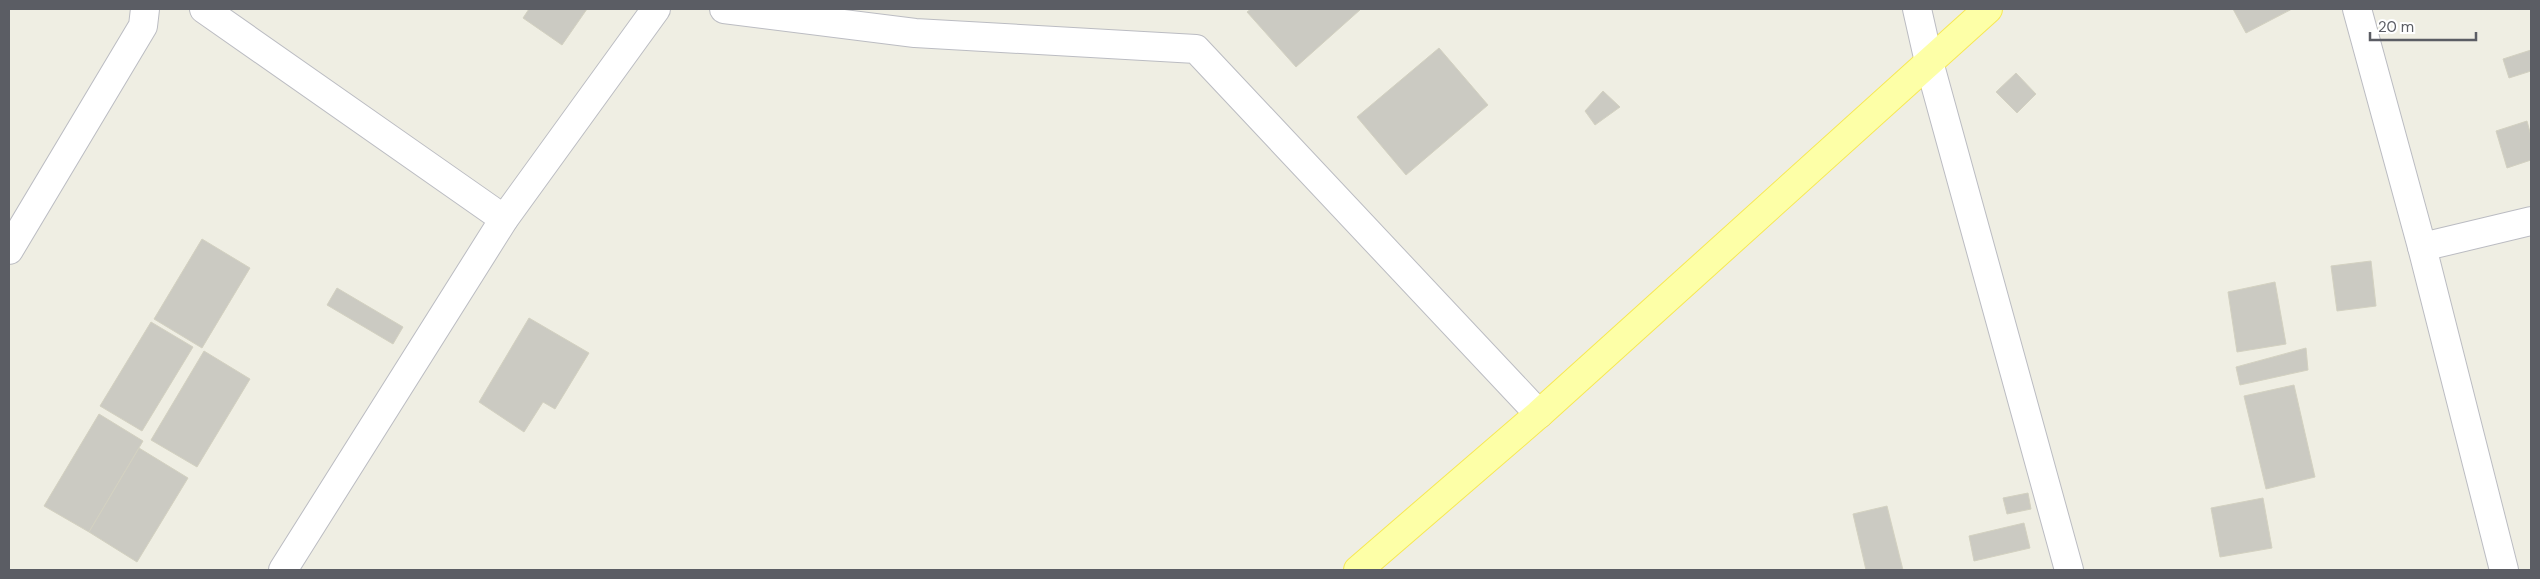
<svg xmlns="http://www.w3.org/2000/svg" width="2540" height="579" font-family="'DM Sans',sans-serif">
<rect width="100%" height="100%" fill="#efeee3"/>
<g fill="#cbcac2" stroke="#d3d1c1">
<polygon points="529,9 587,9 562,45 523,18"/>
<polygon points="1251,9 1361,9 1296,67 1247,12"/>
<polygon points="2233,9 2292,9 2246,33"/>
<polygon points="1439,48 1488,105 1406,175 1357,117"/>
<polygon points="2531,50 2531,71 2509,78 2503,59"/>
<polygon points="2016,73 2036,94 2017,113 1996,92"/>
<polygon points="1603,91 1620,107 1595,125 1585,111"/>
<polygon points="2527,121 2531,136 2531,160 2507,168 2496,131"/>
<polygon points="202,239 250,268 202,348 154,319"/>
<polygon points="2371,261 2376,306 2337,311 2331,266"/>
<polygon points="2275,282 2286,344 2237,352 2228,292"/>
<polygon points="337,288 403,327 393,344 327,305"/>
<polygon points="529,318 589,353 555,409 543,402 524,432 479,402"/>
<polygon points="151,322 193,347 142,431 100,406"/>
<polygon points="2306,348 2308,370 2240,385 2236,367"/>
<polygon points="204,351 250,379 197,467 151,440"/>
<polygon points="2294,385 2315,477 2266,489 2244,396"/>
<polygon points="99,414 143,441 89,532 44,506"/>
<polygon points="139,448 188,478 137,562 89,532"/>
<polygon points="2028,493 2031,509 2007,514 2003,498"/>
<polygon points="2263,498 2272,548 2220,557 2211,508"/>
<polygon points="1887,506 1903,570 1866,570 1853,514"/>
<polygon points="2024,523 2030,548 1974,561 1969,536"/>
</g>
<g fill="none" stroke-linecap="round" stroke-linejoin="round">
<defs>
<g id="minor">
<polyline points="204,9 504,219"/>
<polyline points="724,9 915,33 1196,49 1539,414"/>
<polyline points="1917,9 1929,62 2069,570"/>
<polyline points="2357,9 2422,247 2504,570"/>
<polyline points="2422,247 2531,221"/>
<polyline points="9,250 143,26 145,9"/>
<polyline points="283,570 504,219 656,9"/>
</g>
<polyline id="major" points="1358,570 1539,414 1988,9"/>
</defs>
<use href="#minor" stroke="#bbbcc2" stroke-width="30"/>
<use href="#major" stroke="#f7e854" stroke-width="30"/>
<use href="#minor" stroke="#fff" stroke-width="28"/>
<use href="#major" stroke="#fdffa7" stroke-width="28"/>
</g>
<rect width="2540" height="579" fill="none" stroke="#5b5d64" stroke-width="20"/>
<path d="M2370 32v8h106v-8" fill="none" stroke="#5b5d64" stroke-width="2.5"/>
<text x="2378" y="32" font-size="15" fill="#5b5d64" stroke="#ffffff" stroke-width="4" paint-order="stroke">20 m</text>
</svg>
